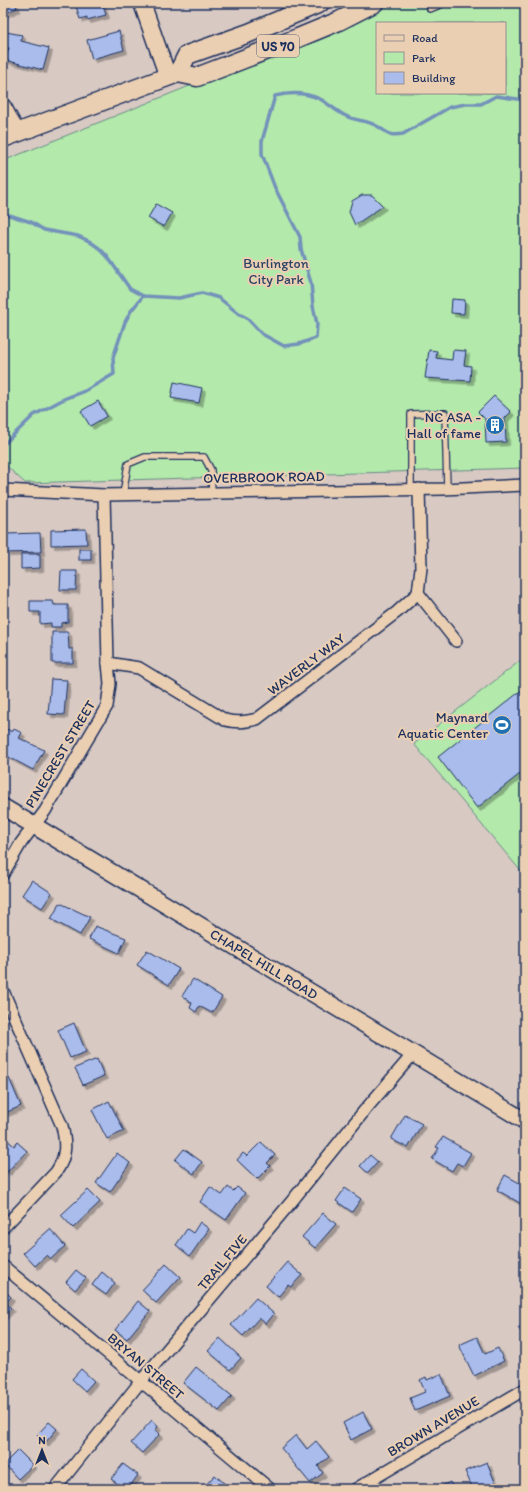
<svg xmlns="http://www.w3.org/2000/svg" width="528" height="1492" font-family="Itim,sans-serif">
<defs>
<filter id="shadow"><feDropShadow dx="3.5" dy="3.5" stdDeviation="0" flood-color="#0004"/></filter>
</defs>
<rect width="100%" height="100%" fill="#d8c9c3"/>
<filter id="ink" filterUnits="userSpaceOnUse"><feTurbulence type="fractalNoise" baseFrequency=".025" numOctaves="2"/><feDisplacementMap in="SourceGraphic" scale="8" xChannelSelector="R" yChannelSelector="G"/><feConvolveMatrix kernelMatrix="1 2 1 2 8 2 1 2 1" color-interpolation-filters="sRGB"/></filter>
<g filter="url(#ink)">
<g fill="#b3e9ab" stroke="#678c84" fill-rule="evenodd">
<path d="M396,3H525V468L25,483L3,463V161ZM377,23H505V93H377Z"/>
<polygon points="525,657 525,876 414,744"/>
</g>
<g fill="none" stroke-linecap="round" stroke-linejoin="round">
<g stroke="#7391ba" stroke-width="3.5">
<path d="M3,213L31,222L44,230L78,236L89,241L99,248L107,256L130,289L143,296L179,298L202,293L219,298L239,314L247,318L262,334L284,346L299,344L316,338L317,324L313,306L311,283L301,249L300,237L275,188L262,154V141L275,96C291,92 305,92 320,99C329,104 337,112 346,116C355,121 366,120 375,125C387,131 387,137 403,134L450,107L466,104H481L496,96L525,100"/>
<polyline points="3,445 34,415 64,399 85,391 114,374 113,358 125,322 131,311 143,296"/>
</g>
</g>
<g fill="#aabceb" stroke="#1b2f5e" filter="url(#shadow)">
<polygon points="3,3 15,3 17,8 3,14"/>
<polygon points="75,3 102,3 106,15 87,20 87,17 80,19"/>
<polygon points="119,31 124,50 92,59 87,40"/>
<polygon points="6,32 22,35 21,41 49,48 43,70 5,60 9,48 3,47 3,45"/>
<polygon points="362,195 372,195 383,206 355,225 349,212 352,201"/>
<polygon points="156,204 172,213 164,227 148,218"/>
<polygon points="452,299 465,300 464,314 451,313"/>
<polygon points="429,350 437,351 436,358 452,360 453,350 466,351 464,365 471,366 470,381 425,378"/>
<polygon points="174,382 202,388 199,403 171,398"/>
<polygon points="494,396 511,412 505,418 506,442 486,443 485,419 478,412"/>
<polygon points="98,401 107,416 90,426 81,411"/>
<polygon points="86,529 87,544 51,545 51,530"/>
<polygon points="40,533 41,552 6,553 6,534"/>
<rect x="79" y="549" width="12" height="11"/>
<polygon points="21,554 40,554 40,568 21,569"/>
<polygon points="61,571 77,571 76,590 60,590"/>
<polygon points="30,601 53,601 54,605 68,605 68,622 61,623 61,627 51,627 51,623 40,624 40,612 30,612"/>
<polygon points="52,632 68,632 69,649 73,649 73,663 52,663"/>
<polygon points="51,679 67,680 64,715 48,714"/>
<polygon points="523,689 525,692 525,770 477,808 438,757"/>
<polygon points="3,727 12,732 14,729 22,733 19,738 44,750 33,770 3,754"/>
<polygon points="32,880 52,893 42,908 22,895"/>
<polygon points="60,903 90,917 80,935 51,919"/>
<polygon points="95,926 126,938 119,953 89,939"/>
<polygon points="147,950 179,969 169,985 137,965"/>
<polygon points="193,979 222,997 212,1013 199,1006 196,1012 190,1008 192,1003 182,996"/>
<polygon points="74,1023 86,1052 70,1058 58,1030"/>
<polygon points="97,1059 104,1076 83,1085 75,1068"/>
<polygon points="9,1078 21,1106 5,1113 3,1107 3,1080"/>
<polygon points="109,1101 124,1131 107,1139 92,1110"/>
<polygon points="405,1115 422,1124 408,1148 391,1139"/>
<polygon points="443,1137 471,1153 463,1166 457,1163 452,1171 432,1159 439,1148 436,1147"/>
<polygon points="5,1138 14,1146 17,1142 27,1151 7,1172 3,1169 3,1140"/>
<polygon points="261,1142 275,1155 267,1163 270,1166 257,1179 237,1160 243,1153 247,1156"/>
<polygon points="184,1149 202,1162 194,1174 175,1160"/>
<polygon points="117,1153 130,1163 110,1192 96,1183"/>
<polygon points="370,1155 378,1162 368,1173 360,1166"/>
<polygon points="505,1175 525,1186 525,1206 497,1190"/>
<polygon points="210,1187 222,1195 228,1187 233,1191 237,1187 245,1193 226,1220 200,1202"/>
<polygon points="345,1188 361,1199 352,1212 336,1201"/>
<polygon points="88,1190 100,1202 73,1228 61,1215"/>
<polygon points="323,1213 336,1224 315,1248 302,1237"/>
<polygon points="200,1222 209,1229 190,1256 176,1245 187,1229 193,1233"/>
<polygon points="50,1229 65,1246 51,1259 47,1255 35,1266 23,1253"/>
<polygon points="287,1262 302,1275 291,1287 288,1285 278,1297 266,1286"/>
<polygon points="166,1264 180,1277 156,1303 142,1290"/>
<polygon points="76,1270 86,1278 75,1290 66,1282"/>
<polygon points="102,1272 115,1283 106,1295 92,1285"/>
<polygon points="3,1289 11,1297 6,1303 11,1308 3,1317"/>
<polygon points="256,1298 274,1314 266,1324 259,1318 243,1336 231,1325"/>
<polygon points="138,1301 150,1311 127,1339 115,1330"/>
<polygon points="525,1322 525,1336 518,1328"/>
<polygon points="477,1337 485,1354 498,1348 504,1361 474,1376 459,1345"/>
<polygon points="220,1338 241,1358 230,1370 208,1351"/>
<polygon points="196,1367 232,1396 219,1411 183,1383"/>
<polygon points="81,1369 94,1381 85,1391 72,1379"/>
<polygon points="441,1374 450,1396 415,1411 410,1398 425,1392 420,1380 426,1377 427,1380"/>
<polygon points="363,1412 372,1429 351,1440 343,1423"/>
<polygon points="152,1420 158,1427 155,1430 160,1434 142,1453 131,1443"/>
<polygon points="49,1422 57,1429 45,1443 37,1435"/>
<polygon points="525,1426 525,1435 521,1430"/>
<polygon points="296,1435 307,1449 316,1441 329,1457 318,1466 323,1473 310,1483 281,1448"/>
<polygon points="18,1450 33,1465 18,1479 4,1464"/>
<polygon points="487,1462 495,1482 480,1489 473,1489 465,1471"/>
<polygon points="123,1464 138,1475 128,1489 125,1489 111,1479"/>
<polygon points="215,1475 227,1486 225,1489 202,1489"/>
<polygon points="450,1482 454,1489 435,1489"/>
</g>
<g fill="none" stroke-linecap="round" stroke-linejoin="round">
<defs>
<g id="lane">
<polyline points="430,9 445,3"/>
<polyline points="411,489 411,414 445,413 447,488"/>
<polyline points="123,495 128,464 145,457 204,457 211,470 212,493"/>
</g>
<g id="street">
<polyline points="3,490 104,495 443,489 525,485"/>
<polyline points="418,593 456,641"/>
<path d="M108,663L139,668L225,720C237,723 245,722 257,719L397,612L418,593L421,568L419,489"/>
<polyline points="3,874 21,843 45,811 107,706 110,684 108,663 104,495"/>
<path d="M3,991L62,1126C66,1143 67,1156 56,1172L3,1228"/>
<polyline points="3,1266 270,1489"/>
<polyline points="55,1489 141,1381 292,1201 365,1110 413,1054"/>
<polyline points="356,1489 525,1389"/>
</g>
<g id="secondary">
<polyline points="142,3 168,77"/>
<polyline points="3,107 17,133"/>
<polyline points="3,807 525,1121"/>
</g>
<g id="primary">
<polyline points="178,73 187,55 249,33 320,3"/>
<polyline points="3,138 178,73 197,77 298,38 339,21 374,3"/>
</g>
</defs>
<use href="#lane" stroke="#1b2f5e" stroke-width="8"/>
<use href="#street" stroke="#1b2f5e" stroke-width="14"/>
<use href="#secondary" stroke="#1b2f5e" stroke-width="19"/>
<use href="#primary" stroke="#1b2f5e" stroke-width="21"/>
<use href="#lane" stroke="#ebcfb2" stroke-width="5.5"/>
<use href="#street" stroke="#ebcfb2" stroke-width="11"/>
<use href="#secondary" stroke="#ebcfb2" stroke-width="16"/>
<use href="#primary" stroke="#ebcfb2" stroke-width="18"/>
</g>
</g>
<defs>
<symbol id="building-disc" viewBox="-11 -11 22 22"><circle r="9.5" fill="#1f6fb2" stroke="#ebcfb2"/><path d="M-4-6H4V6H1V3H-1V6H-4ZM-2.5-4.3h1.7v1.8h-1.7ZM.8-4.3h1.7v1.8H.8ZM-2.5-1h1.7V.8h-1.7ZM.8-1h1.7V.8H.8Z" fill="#fff"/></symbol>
<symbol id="stadium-disc" viewBox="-11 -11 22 22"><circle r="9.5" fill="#1f6fb2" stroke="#ebcfb2"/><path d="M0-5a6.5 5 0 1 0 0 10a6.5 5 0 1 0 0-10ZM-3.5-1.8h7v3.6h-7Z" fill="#fff"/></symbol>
</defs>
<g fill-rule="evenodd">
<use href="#building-disc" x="484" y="414" width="22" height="22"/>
<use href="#stadium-disc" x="491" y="714" width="22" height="22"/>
</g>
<g text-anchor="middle" stroke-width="4" stroke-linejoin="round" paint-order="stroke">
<rect fill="#ebcfb2" stroke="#595f77" stroke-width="1" x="257" y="35" width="42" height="22" rx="3"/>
<g font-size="13" font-weight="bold" fill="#1b2f5e">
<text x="278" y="51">US 70</text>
</g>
<g font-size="14" fill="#2a4266" stroke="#ebcfb2">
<text x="276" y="268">Burlington<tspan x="276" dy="16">City Park</tspan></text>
</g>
<g font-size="14" fill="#1b2f5e" stroke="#ebcfb2" text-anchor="end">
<text x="481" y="422">NC ASA -<tspan x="481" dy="16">Hall of fame</tspan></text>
<text x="488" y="722">Maynard<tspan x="488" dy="16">Aquatic Center</tspan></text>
</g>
<g font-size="14" fill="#1b2f5e" stroke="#ebcfb2">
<text transform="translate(264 477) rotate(-1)" y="5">OVERBROOK ROAD</text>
<text transform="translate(306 664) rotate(-37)" y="5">WAVERLY WAY</text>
<text transform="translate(60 754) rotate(-59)" y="5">PINECREST STREET</text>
<text transform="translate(264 964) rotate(31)" y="5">CHAPEL HILL ROAD</text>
<text transform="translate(222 1262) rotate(-50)" y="5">TRAIL FIVE</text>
<text transform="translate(146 1366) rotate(40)" y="5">BRYAN STREET</text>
<text transform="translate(433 1426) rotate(-31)" y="5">BROWN AVENUE</text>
</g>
</g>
<rect width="528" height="1492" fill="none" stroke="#ebcfb2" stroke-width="16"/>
<rect x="8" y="8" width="512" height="1476" fill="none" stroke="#1b2f5e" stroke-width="1.5" filter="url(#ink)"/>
<rect x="376" y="22" width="130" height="72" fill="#ebcfb2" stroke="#988f90"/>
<rect x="384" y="35" width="20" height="6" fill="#ebcfb2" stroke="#988f90"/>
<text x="412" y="42" font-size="12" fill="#1b2f5e">Road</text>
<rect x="384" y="52" width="20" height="12" fill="#b3e9ab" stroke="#988f90"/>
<text x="412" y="62" font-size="12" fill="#1b2f5e">Park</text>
<rect x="384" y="72" width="20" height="12" fill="#aabceb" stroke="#988f90"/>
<text x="412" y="82" font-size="12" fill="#1b2f5e">Building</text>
<g transform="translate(42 1450)" stroke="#ebcfb2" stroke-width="3" paint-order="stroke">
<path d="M0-3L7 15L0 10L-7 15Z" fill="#1b2f5e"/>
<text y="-6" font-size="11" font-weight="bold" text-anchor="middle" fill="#1b2f5e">N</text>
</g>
</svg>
